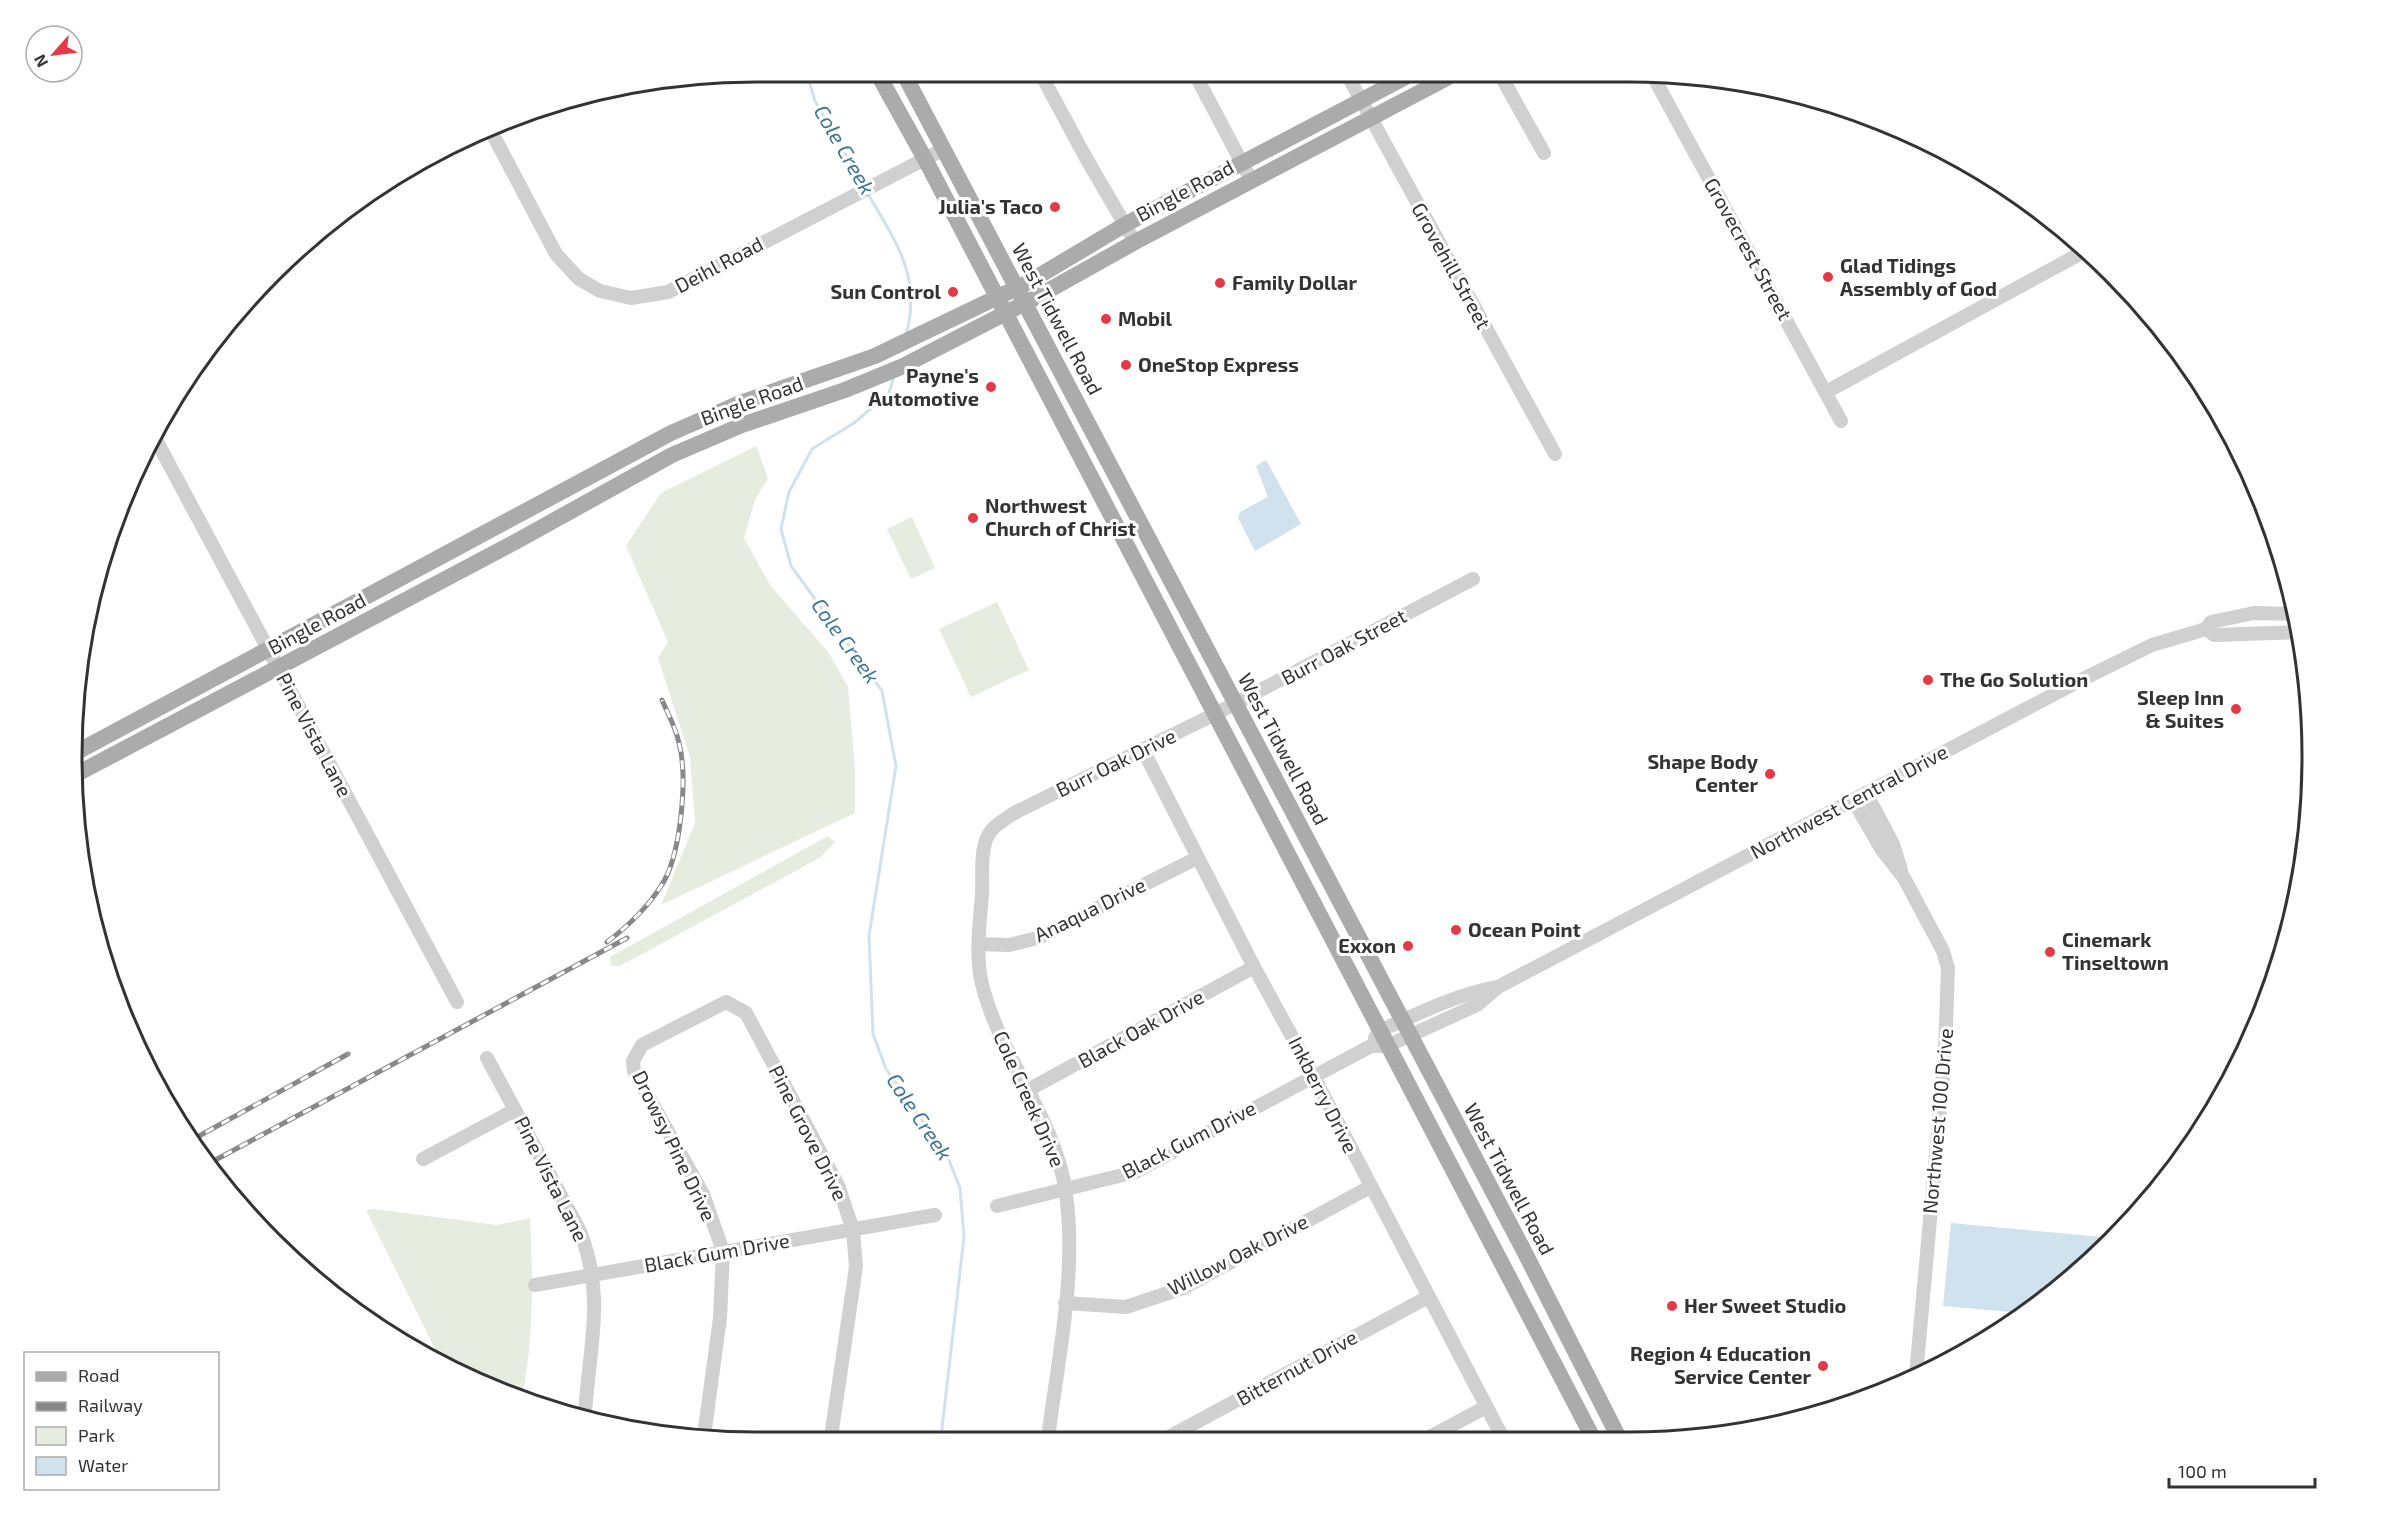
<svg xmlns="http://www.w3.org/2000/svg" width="2385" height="1514" font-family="'Exo 2',sans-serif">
<rect width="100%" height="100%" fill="#fff"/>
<g fill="#e6ecdf">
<polygon points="756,446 768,478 755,500 744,538 770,585 829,653 848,687 855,769 855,813 661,905 695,823 690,757 658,658 668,642 626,546 661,493"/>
<polygon points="912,517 935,568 911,579 887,529"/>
<polygon points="997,602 1029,670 971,697 939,629"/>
<polygon points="828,836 835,842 821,857 620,966 611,966 610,957"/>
<path d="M374,1209L497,1225L530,1218C533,1279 534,1337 522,1397L495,1390L439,1357L366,1210Z"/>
</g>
<g fill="#cfe2ee">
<polygon points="1266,460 1301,524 1255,551 1238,518 1240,512 1268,497 1256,466"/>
<polygon points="1951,1223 2112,1238 2079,1272 2022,1313 1943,1306"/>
</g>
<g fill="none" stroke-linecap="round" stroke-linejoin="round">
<g stroke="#cfe2ee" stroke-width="3">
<polyline points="808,78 815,101 863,185"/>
<path d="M868,194C896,242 922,277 906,335"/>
<polyline points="894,376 889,393 854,423 812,449 789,492 781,529 791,566 882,691 896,766 869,936 873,1034 886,1069 947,1155 960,1188 964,1237 941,1437"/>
</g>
<g stroke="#d0d0d0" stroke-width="14">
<polyline points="1043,78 1086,158 1135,242"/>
<polyline points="1197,78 1251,180"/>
<polyline points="1349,78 1555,454"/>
<polyline points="1502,78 1544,153"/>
<polyline points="1654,78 1841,421"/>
<polyline points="491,131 556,254 579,279 600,291 631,298 668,292 944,149"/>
<polyline points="1826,392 2085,251"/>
<polyline points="154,436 457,1002"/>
<polyline points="2206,629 2214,635 2299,632"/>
<polyline points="1143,750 1254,967 1313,1075 1504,1440"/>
<polyline points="1866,793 1893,844 1901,870"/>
<polyline points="1853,800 1882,850 1904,878 1943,951 1948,968 1945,1054 1916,1375"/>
<polyline points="979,944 1009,945 1038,938 1197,858"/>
<path d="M1375,1038L1379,1031C1417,1014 1455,995 1496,987"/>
<path d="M487,1058L580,1231C606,1299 589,1345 585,1414"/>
<polyline points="1028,1090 1254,967"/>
<polyline points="423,1159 515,1110"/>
<polyline points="997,1206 1135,1172 1371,1046 1387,1046 1477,1005 1498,987 2081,680 2152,645 2206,629 2211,622 2254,613 2295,614"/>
<polyline points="535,1285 935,1215"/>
<polyline points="1065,1303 1126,1307 1183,1288 1370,1187"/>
<polyline points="704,1436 720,1318 723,1251 703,1194 634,1071 633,1061 642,1045 726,1002 746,1013 838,1185 853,1230 856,1267 831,1437"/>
<path d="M1048,1438C1058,1358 1077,1275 1066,1194C1056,1118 1000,1058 982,984C975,955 980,922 982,893C983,876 979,845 991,831C997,823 1008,817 1016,812L1215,714L1473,579"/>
<polyline points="1167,1438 1428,1297"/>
<polyline points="1426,1439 1486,1407"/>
</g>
<g stroke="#ababab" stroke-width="16">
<polyline points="880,78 925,159 1594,1440"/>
<polyline points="906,78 1522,1247 1620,1440"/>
<polyline points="75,753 671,433 740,403 875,356 931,329 1027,283 1126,224 1404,78"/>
<polyline points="75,775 517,541 672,455 742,425 845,390 901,367 1035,298 1135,242 1447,78"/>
</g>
<defs>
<g id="rail">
<path d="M607,942C627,927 647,908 661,886C681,857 688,777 679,743C676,728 668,714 662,700"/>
<polyline points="190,1141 348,1054"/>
<polyline points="208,1164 627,938"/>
</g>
</defs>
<use href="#rail" stroke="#888" stroke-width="5"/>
<use href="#rail" stroke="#fff" stroke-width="3" stroke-dasharray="9" stroke-linecap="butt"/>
</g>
<g fill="#e63946" stroke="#fff" stroke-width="2">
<circle cx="1055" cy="207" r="6"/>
<circle cx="1828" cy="277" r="6"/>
<circle cx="1220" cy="283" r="6"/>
<circle cx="953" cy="292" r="6"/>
<circle cx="1106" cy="319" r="6"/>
<circle cx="1126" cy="365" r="6"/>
<circle cx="991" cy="387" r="6"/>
<circle cx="973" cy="518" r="6"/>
<circle cx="1928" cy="680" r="6"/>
<circle cx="2236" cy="709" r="6"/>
<circle cx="1770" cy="774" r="6"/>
<circle cx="1456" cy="930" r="6"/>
<circle cx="1408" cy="946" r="6"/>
<circle cx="2050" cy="952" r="6"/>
<circle cx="1672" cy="1306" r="6"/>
<circle cx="1823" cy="1366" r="6"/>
</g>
<g text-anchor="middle" stroke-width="6" stroke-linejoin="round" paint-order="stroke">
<g font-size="20" fill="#333" stroke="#fff">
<text transform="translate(1185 191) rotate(-28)" y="7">Bingle Road</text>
<text transform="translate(1748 249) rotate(61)" y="7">Grovecrest Street</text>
<text transform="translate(719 265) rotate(-28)" y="7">Deihl Road</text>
<text transform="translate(1451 266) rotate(61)" y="7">Grovehill Street</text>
<text transform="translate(1057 319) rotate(62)" y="7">West Tidwell Road</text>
<text transform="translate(752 401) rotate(-20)" y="7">Bingle Road</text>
<text transform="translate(317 624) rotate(-28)" y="7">Bingle Road</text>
<text transform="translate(1344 647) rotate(-28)" y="7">Burr Oak Street</text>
<text transform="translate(314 735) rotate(62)" y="7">Pine Vista Lane</text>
<text transform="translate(1283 749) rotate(62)" y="7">West Tidwell Road</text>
<text transform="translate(1116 763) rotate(-26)" y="7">Burr Oak Drive</text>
<text transform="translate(1849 802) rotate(-28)" y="7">Northwest Central Drive</text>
<text transform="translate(1090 910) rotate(-26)" y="7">Anaqua Drive</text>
<text transform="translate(1141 1029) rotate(-29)" y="7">Black Oak Drive</text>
<text transform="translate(1323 1095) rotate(63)" y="7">Inkberry Drive</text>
<text transform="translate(1029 1099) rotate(66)" y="7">Cole Creek Drive</text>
<text transform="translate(1938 1121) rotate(-85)" y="7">Northwest 100 Drive</text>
<text transform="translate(808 1133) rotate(63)" y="7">Pine Grove Drive</text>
<text transform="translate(1189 1140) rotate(-27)" y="7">Black Gum Drive</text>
<text transform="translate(674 1146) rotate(64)" y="7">Drowsy Pine Drive</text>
<text transform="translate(551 1179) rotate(63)" y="7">Pine Vista Lane</text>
<text transform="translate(1509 1179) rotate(62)" y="7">West Tidwell Road</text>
<text transform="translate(717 1253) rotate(-10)" y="7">Black Gum Drive</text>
<text transform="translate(1238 1255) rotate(-27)" y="7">Willow Oak Drive</text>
<text transform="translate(1297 1368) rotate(-29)" y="7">Bitternut Drive</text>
</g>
<g font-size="20" font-weight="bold" fill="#333" stroke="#fff" text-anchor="start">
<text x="1043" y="214" text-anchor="end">Julia's Taco</text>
<text x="1840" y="273">Glad Tidings<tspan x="1840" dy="23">Assembly of God</tspan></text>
<text x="1232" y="290">Family Dollar</text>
<text x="941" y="299" text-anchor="end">Sun Control</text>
<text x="1118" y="326">Mobil</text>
<text x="1138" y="372">OneStop Express</text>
<text x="979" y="383" text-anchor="end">Payne's<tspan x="979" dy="23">Automotive</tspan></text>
<text x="985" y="513">Northwest<tspan x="985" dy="23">Church of Christ</tspan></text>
<text x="1940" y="687">The Go Solution</text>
<text x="2224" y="705" text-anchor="end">Sleep Inn<tspan x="2224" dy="23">&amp; Suites</tspan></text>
<text x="1758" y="769" text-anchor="end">Shape Body<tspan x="1758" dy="23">Center</tspan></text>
<text x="1468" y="937">Ocean Point</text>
<text x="2062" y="947">Cinemark<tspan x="2062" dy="23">Tinseltown</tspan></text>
<text x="1396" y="953" text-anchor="end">Exxon</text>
<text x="1684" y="1313">Her Sweet Studio</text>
<text x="1811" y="1361" text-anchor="end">Region 4 Education<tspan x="1811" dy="23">Service Center</tspan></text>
</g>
<g font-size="21" font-style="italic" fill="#3f7597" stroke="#fff">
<text transform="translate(844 150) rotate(60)" y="7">Cole Creek</text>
<text transform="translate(845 641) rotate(54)" y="7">Cole Creek</text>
<text transform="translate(919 1117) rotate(56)" y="7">Cole Creek</text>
</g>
</g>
<path d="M0 0H2385V1514H0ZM756 82H1628A674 674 0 0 1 2302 756V758A674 674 0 0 1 1628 1432H756A674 674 0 0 1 82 758V756A674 674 0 0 1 756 82Z" fill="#fff" fill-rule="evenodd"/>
<path fill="none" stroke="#333" stroke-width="3" d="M756 82H1628A674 674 0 0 1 2302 756V758A674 674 0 0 1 1628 1432H756A674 674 0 0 1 82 758V756A674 674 0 0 1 756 82Z"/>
<rect x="24" y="1352" width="195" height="138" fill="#ffffff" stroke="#adadad" stroke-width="1.5"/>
<rect x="36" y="1372" width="30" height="9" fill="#ababab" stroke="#adadad" stroke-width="1.5"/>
<text x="78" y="1382" font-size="18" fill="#333333">Road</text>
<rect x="36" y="1402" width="30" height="9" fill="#888888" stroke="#adadad" stroke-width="1.5"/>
<text x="78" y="1412" font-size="18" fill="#333333">Railway</text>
<rect x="36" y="1427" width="30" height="18" fill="#e6ecdf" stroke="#adadad" stroke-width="1.5"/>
<text x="78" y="1442" font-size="18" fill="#333333">Park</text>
<rect x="36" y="1457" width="30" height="18" fill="#cfe2ee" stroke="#adadad" stroke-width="1.5"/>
<text x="78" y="1472" font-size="18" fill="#333333">Water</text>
<g transform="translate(54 54) rotate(242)"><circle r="28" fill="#ffffff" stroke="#adadad" stroke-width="1.5"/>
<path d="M0-4.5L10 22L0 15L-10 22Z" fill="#e63946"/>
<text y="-9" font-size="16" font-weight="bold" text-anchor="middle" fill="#333333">N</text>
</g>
<path d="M2169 1478v9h146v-9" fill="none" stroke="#333333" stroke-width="3"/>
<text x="2178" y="1478" font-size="18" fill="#333333" stroke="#ffffff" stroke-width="4.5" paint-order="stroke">100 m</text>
</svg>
